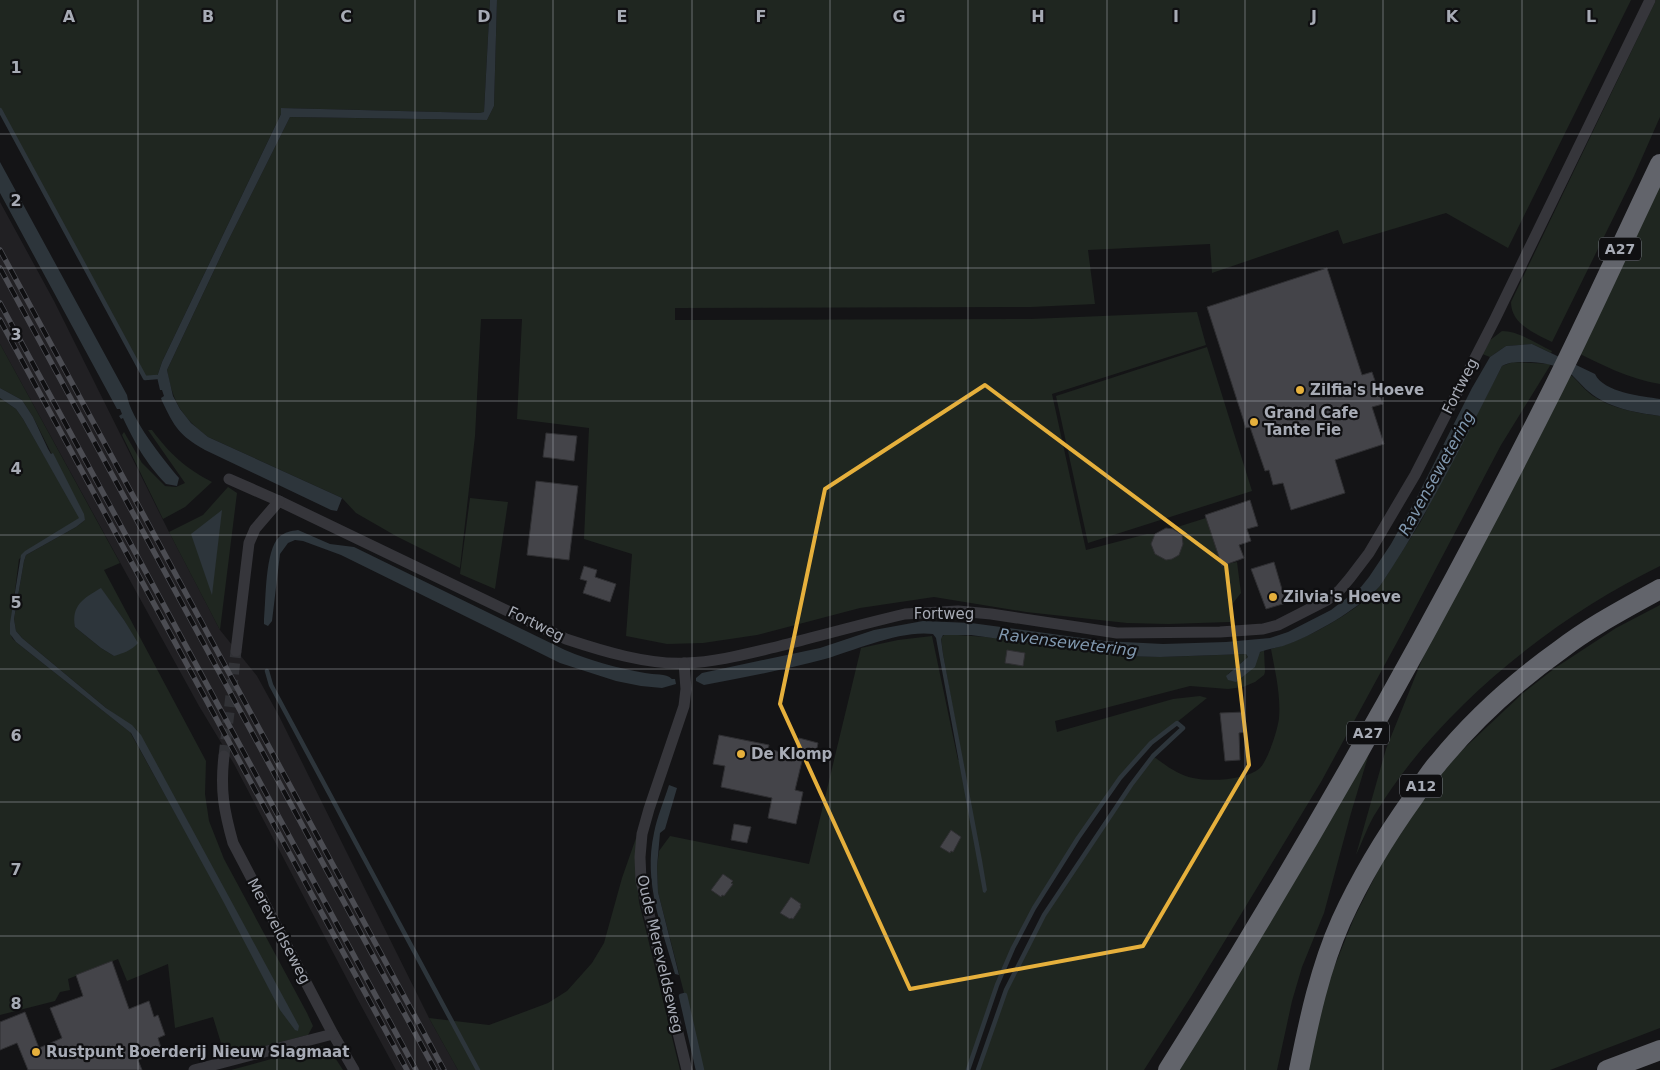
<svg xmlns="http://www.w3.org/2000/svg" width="1660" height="1070" font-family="'DejaVu Sans',sans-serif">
<rect width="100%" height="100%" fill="#141416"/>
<polygon fill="#212023" points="0,202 54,301 169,532 220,630 257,676 279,716 429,1018 458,1070 396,1070 358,1000 234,764 199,706 0,344"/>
<g fill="#1f2620" fill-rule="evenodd">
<polygon points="0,0 490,0 484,112 479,113 281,108 281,114 162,362 157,377 145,378 0,110"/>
<path d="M497,0H1631L1508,248L1446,213L1343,244L1338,230L1212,273L1210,244L1088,250L1095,304L1031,307L675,308V320L1031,319L1197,312L1206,345L1052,394L1086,550L1147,534H1155L1206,518L1222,565L1237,562L1241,593L1230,607V622L1168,624L1127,623L1026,612L934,597L860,608L757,635L703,643L667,644L626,636L632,554L584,539L589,428L517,419L522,319H481L475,436L460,568L396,536L356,513L342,498L208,437C182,417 173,403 167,370L227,243L290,117L487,120L494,106Z"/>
<path d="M1656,0H1660V117L1634,176L1552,342C1534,333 1511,324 1511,302Z"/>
<path d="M1660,171V384C1629,379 1600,364 1572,350Z"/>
<path d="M1502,331C1519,331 1537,344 1552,351L1551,353L1532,344L1506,346L1490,357L1482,354L1489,341Z"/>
<path d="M0,344L120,563L104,570L206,761L205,794L209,821L224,859L307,1013L313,1026L308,1035L225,1056L213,1017L175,1028L168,964L127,981L118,959L68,979L70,990L60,992L55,1001L0,1015V398L16,409L23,419L80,518L19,559L10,630L12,638L16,642L130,732L183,827L189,824L137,730L106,708L22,638L16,631L14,619L24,561L26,555L76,527L85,520L33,417L22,400L0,388ZM101,589L124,620L130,632L114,656L101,648L75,627Z"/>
<polygon points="1207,347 1252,491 1088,543 1056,396"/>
<path d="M1513,362L1551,364L1501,445L1402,633L1321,782L1192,995L1144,1070H978L1006,990L1044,915L1088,846L1131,785L1153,756C1165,765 1178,775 1193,778C1211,782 1246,780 1260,768C1268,760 1278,729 1279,718C1281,695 1275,671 1271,649C1304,641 1357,612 1380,586L1420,523L1502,366Z"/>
<path d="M1567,372C1577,379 1583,389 1593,396C1613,409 1637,413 1660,416V566C1553,618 1439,709 1377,811C1368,824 1363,841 1356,855L1386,749L1438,620Z"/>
<path d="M148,430H152C170,454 185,468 212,482L185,507L163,519L122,435L124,432L142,463L165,486L176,487L185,483Z"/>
<polygon points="228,487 237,493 220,630 169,532 203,515"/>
<polygon points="470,498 508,502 495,589 460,574"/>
<polygon points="1660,605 1660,1028 1550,1070 1305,1070 1327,985 1354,918 1390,847 1419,803 1455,757 1523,693 1555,668 1616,628"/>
<polygon points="945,634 999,638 1121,656 1160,657 1246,654 1248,657 1228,674 1230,680 1233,681 1259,653 1264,650 1265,672 1264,675 1255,682 1243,687 1228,689 1190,686 1055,721 1057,732 1173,699 1200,696 1207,698 1151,743 1142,752 1120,778 1078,838 1034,908 1013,948 997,985 968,1070 702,1070 691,1020 658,892 657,867 659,851 670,836 809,864 861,648 898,640 932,636 958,760 962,759 943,654 941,638"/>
<polygon points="1374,737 1351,813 1324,913 1302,967 1292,1001 1277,1070 1176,1070"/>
<polygon points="643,818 636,871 639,902 680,1070 458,1070 429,1018 489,1025 548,1003 567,991 592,963 604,943 622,878"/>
<polygon points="323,1046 332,1053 343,1070 231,1070 293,1053"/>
</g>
<g fill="#2d353b">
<path d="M490,0H497L494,106L487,120L290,117L227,243L167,370L173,396L180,409L191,423L208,437L342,498L337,511L331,510L205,450C179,435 175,428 162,401L161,398L164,396L162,390H160L157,377L162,362L281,114V108L479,113L484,112Z"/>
<path d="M0,162L127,395C130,418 163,459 179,478L177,486L166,484C145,462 136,445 123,418L121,419L119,416L122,414L120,409H117L0,193Z"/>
<path d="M1532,344L1595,374C1604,393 1642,396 1660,399V416C1640,413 1619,410 1601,400C1589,394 1581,384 1572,375C1558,364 1541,362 1524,362C1516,362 1509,362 1502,366C1464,441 1427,516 1380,586C1360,608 1311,637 1283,646C1276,648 1268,649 1260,652L1255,667L1236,682L1228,680L1226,676L1248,657L1246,654L1160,657L1121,656L971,635H943L941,639L943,654L982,860L987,890L985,893L983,892L936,638L933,634C900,630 856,650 825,659C785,670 744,677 704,685L696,681V678L702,673L820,648L874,630L923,621L971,623L1104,641L1163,644L1226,642L1270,638L1288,632L1331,610L1361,587L1369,577L1391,544L1417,497L1472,388L1490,357L1506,346Z"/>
<polygon points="0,388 22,400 33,417 48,449 51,454 53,453 84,514 85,520 76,527 26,555 24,561 14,619 16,631 22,638 106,708 132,725 141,735 299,1026 298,1031 295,1030 280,1010 223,901 131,733 16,642 10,634 10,623 21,555 25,551 79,518 23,419 16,409 0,398"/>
<polygon points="222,510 212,595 191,534"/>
<path d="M298,530L330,544L354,547L565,650C591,661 617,668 645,673C654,675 666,673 672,679H675L676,684L662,688L641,686L616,681L560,663L341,555L303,541L295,540L288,543L280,554L272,621L268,626L264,624V619C266,599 265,551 279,537C285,532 291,531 298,530Z"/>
<path d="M101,588L124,620L138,643C131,651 123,653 114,656L101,648L75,627C71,605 84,598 101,588Z"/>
<path d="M669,785L677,788L665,829L660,833L657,867L658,892L679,975L675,974C662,928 643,882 654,833C657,817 664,801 669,785Z"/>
</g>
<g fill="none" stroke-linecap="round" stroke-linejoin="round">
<g stroke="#2d353b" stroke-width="4.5">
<polyline points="0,110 145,378 157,377"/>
<polyline points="267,671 271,685 478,1070"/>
<polyline points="698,1070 681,996 685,995 702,1070"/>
<polyline points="968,1070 997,985 1013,948 1034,908 1078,838 1120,778 1151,743 1177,723 1183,728 1153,756 1131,785 1044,915 1006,990 978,1070"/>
</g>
</g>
<g fill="#444449" stroke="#2f2f32">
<polygon points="1327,268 1362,375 1372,372 1383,404 1372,407 1384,444 1335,460 1345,493 1291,510 1283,483 1273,485 1269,470 1265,471 1250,427 1246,428 1207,307"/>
<polygon points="546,433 577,436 574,461 543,457"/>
<polygon points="536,481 578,486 569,560 527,555"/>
<polygon points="1250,500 1258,526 1247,529 1251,541 1239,545 1244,558 1222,566 1205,515"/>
<polygon points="1166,528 1173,529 1182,535 1183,544 1179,555 1172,559 1166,560 1155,554 1151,544 1155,534"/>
<polygon points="1274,562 1286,603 1266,609 1251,569"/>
<polygon points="584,566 597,570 595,577 616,584 610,602 583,593 587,581 580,579"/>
<polygon points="1007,650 1025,653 1023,666 1005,663"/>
<polygon points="1244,712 1245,732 1239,733 1240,760 1225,761 1220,713"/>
<polygon points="719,735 769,745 768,749 803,757 795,790 803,792 796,824 768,818 772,798 721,787 725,766 713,764"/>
<polygon points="799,738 818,743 815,759 795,754"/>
<polygon points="734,824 751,827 747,843 731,840"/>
<polygon points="951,830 961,837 953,852 951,851 950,853 940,847"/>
<polygon points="723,874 733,881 731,883 733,884 724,896 722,895 721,897 711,890"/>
<polygon points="791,897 801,904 800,906 801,907 793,919 791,918 790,919 780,913"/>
<polygon points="112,961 129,1009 149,1001 154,1017 158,1015 165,1035 158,1038 162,1051 138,1060 142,1070 28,1070 17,1043 0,1050 0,1022 25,1012 39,1048 62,1038 50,1008 83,996 76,975"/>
</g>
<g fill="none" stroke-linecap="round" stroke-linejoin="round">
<polyline stroke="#313236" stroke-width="11" stroke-dasharray="11 5.5" stroke-linecap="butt" points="224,756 236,651"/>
<g stroke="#36363b" stroke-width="11">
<path d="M229,479L279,501L566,639C602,651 648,665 686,663C716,662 746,654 776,647C819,636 862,624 905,614L958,611L991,614L1117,633L1220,632L1263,629L1278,625L1327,600L1339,591L1350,578L1369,553L1415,475L1495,319L1650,0"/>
<polyline points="236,651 249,543 255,529 279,501"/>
<polyline points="684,663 686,689 684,706 649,809 642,834 640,857 641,881 687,1070"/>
<path d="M224,756C220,790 224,811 233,843L333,1034L354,1070"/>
<polyline points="194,1070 333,1034"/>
</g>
<g stroke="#62646b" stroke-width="20">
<path d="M1168,1070C1307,850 1436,622 1553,389C1590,315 1624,239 1660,164"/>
<path d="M1299,1070C1309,1020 1320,968 1341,921C1361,877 1386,836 1414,797C1422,785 1429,773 1438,763C1473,720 1515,682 1560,650C1591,626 1626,608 1660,589"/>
<polyline points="1607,1070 1660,1050"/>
</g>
<defs>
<g id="rail">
<polyline points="0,250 444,1070"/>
<polyline points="0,268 435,1070"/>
<polyline points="0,303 416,1070"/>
<polyline points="0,320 407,1070"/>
</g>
</defs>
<use href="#rail" stroke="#4b4c52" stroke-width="5.5"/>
<use href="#rail" stroke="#0f0f11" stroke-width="4" stroke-dasharray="11" stroke-linecap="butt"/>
</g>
<path fill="none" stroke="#e6b03c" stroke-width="4" stroke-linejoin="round" d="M985,385L1226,565L1249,765L1143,946L910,989L780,704L825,489Z"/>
<path fill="none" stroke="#a7abb5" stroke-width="1" stroke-opacity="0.55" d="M138,0V1070M277,0V1070M415,0V1070M553,0V1070M692,0V1070M830,0V1070M968,0V1070M1107,0V1070M1245,0V1070M1383,0V1070M1522,0V1070M0,134H1660M0,268H1660M0,401H1660M0,535H1660M0,669H1660M0,802H1660M0,936H1660"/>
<g fill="#e6b03c" stroke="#0f0f11" stroke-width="2">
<circle cx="1300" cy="390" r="5"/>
<circle cx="1254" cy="422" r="5"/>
<circle cx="1273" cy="597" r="5"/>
<circle cx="741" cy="754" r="5"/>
<circle cx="36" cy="1052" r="5"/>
</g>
<g text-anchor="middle" stroke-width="4.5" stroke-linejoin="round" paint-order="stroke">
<g fill="#0f0f11" stroke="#797c84" stroke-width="1">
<rect x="1599" y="237.5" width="42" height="23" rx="4"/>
<rect x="1347" y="721.5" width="42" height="23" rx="4"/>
<rect x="1400" y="774.5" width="42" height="23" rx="4"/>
</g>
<g font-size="14" font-weight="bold" fill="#a7abb5">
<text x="1620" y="254">A27</text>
<text x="1368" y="738">A27</text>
<text x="1421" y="791">A12</text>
</g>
<g font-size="15" fill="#a7abb5" stroke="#0f0f11">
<text transform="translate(1460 386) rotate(-63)" y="5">Fortweg</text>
<text x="944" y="619">Fortweg</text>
<text transform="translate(536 624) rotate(26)" y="5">Fortweg</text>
<text transform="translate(279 931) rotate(62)" y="5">Mereveldseweg</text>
<text transform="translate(660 954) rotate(77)" y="5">Oude Mereveldseweg</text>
</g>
<g font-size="15" font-weight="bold" fill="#a7abb5" stroke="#0f0f11" text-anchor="start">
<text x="1310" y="395">Zilfia's Hoeve</text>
<text x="1264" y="418">Grand Cafe<tspan x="1264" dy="17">Tante Fie</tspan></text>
<text x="1283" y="602">Zilvia's Hoeve</text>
<text x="751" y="759">De Klomp</text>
<text x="46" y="1057">Rustpunt Boerderij Nieuw Slagmaat</text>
</g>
<g font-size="16" font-style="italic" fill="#8098af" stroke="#0f0f11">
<text transform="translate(1436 473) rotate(-61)" y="6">Ravensewetering</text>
<text transform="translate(1068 642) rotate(7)" y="6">Ravensewetering</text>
</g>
</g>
<g font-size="16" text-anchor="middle" font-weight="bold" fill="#a7abb5" stroke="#0f0f11" stroke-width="4.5" stroke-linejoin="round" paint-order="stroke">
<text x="69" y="22">A</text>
<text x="208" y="22">B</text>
<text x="346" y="22">C</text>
<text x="484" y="22">D</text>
<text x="622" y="22">E</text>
<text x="761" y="22">F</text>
<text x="899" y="22">G</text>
<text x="1038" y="22">H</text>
<text x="1176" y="22">I</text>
<text x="1314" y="22">J</text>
<text x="1452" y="22">K</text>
<text x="1591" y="22">L</text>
<text x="16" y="73">1</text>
<text x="16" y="206">2</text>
<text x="16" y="340">3</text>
<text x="16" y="474">4</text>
<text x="16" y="608">5</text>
<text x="16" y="741">6</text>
<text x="16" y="875">7</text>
<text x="16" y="1009">8</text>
</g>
</svg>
